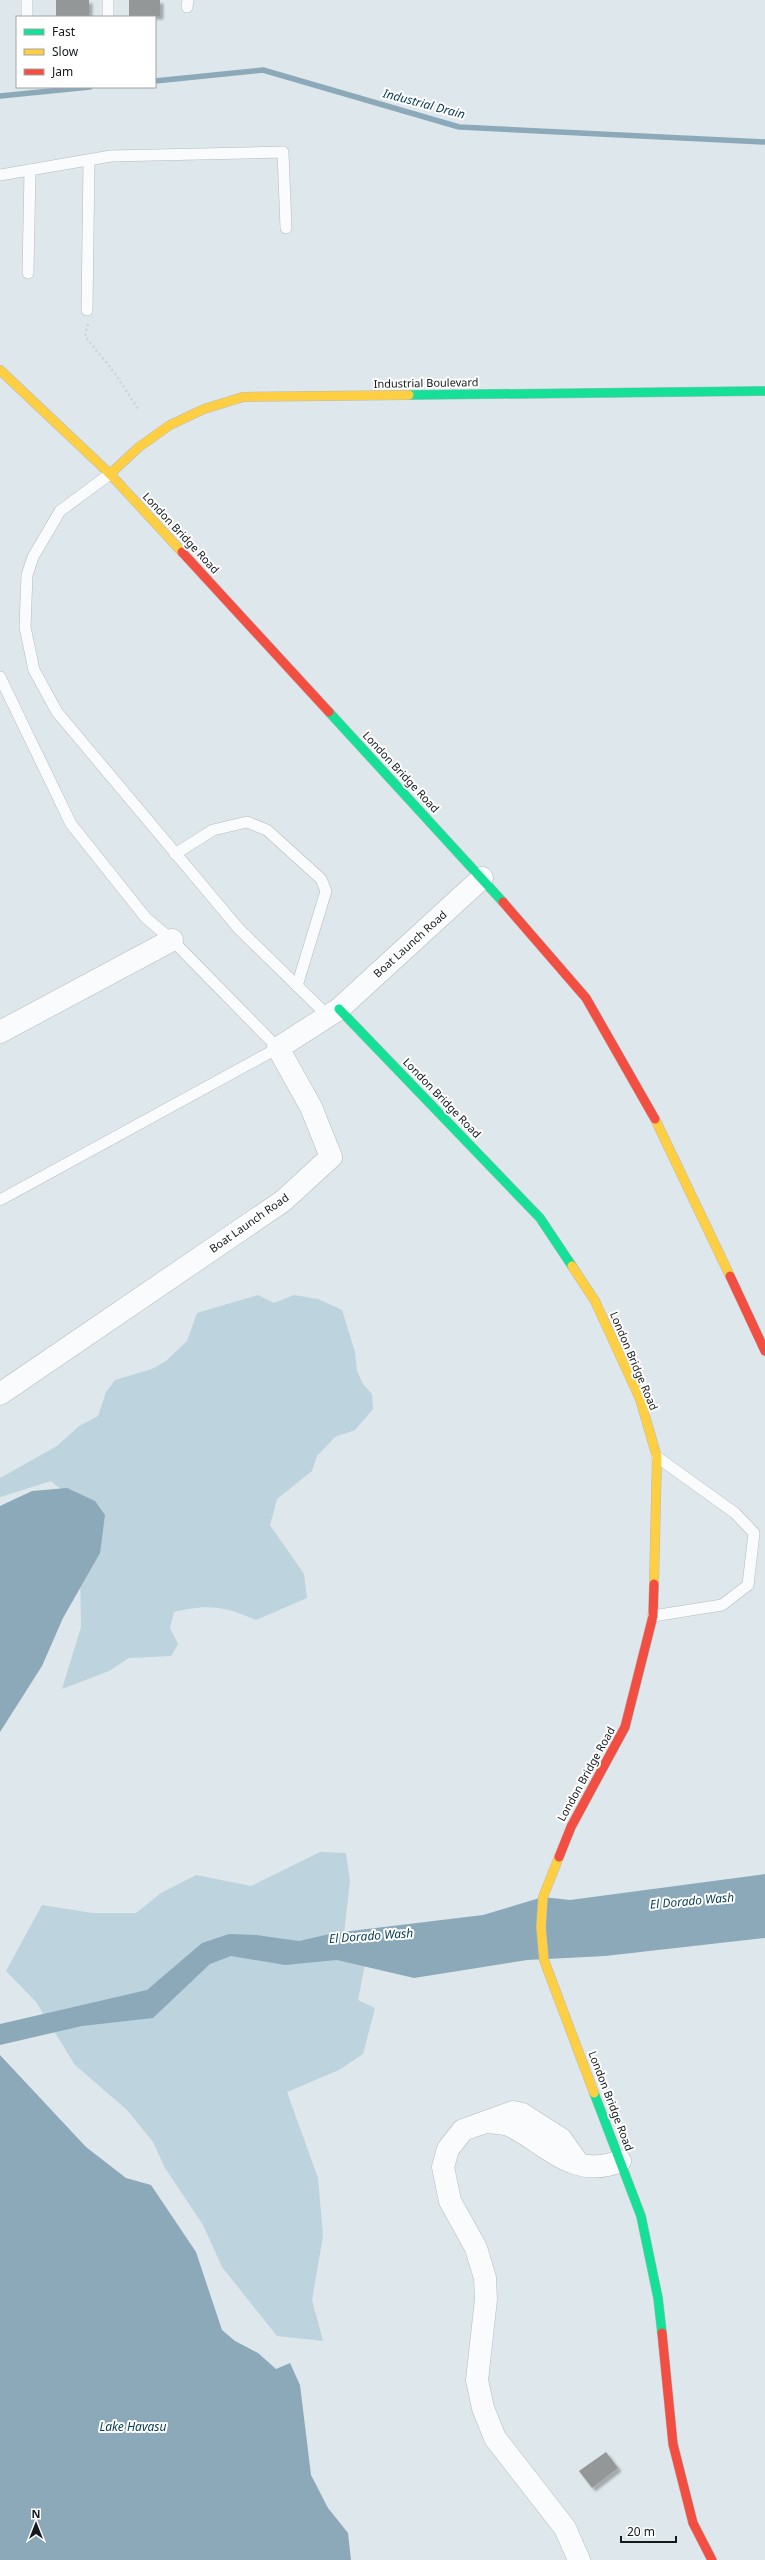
<svg xmlns="http://www.w3.org/2000/svg" width="765" height="2560" font-family="'Noto Sans',sans-serif">
<defs>
<filter id="shadow"><feDropShadow dx="3.5" dy="3.5" stdDeviation="1" flood-color="#0004"/></filter>
</defs>
<rect width="100%" height="100%" fill="#dee7eb"/>
<g fill="#bdd3de">
<path d="M258,1295L274,1303L294,1295L318,1299L342,1310L355,1352L357,1371L363,1384L372,1394L373,1409L355,1430L335,1437L317,1456L312,1471L277,1499L270,1525L304,1574L307,1598L256,1620C223,1606 209,1604 174,1612L170,1628L178,1644L171,1656L129,1658L109,1671L62,1689L81,1627L79,1505L51,1481L0,1497V1478L57,1446L79,1426L98,1416L106,1392L115,1380L152,1369L166,1361L187,1341L197,1313Z"/>
<polygon points="320,1852 346,1853 350,1881 343,1942 366,1959 358,2000 375,2008 363,2054 339,2070 287,2092 318,2178 323,2236 312,2300 323,2341 277,2336 222,2267 203,2225 165,2168 153,2142 127,2110 75,2065 36,2002 6,1971 42,1905 92,1913 136,1913 161,1893 196,1875 251,1886"/>
</g>
<g fill="#8ca9ba">
<polygon points="67,1488 95,1501 105,1515 100,1553 63,1618 42,1666 0,1732 0,1506 32,1491"/>
<polygon points="765,1874 765,1938 605,1956 527,1960 414,1978 337,1960 285,1965 231,1956 210,1964 153,2018 82,2026 0,2045 0,2024 147,1990 202,1943 229,1934 256,1935 299,1941 334,1933 483,1915 543,1897 570,1900"/>
<polygon points="0,2055 86,2147 126,2178 151,2185 196,2252 222,2330 235,2341 258,2353 276,2369 290,2363 300,2385 311,2475 328,2508 348,2533 351,2560 0,2560"/>
</g>
<g fill="none" stroke-linecap="round" stroke-linejoin="round">
<g stroke="#8ca9ba" stroke-width="5.5">
<polyline points="155,81 263,70 459,127 765,142"/>
<polyline points="0,96 90,87"/>
</g>
</g>
<g fill="#939797" filter="url(#shadow)">
<rect x="56" y="0" width="33" height="17"/>
<rect x="129" y="0" width="31" height="16"/>
<polygon points="606,2452 618,2468 592,2488 579,2471"/>
</g>
<g fill="none" stroke-linecap="round" stroke-linejoin="round">
<defs>
<g id="lane">
<polyline points="27,0 27,17"/>
<polyline points="187,7 188,0"/>
<polyline points="108,17 108,0"/>
<polyline points="0,175 111,156 283,152 286,228"/>
<polyline points="28,273 30,170"/>
<polyline points="87,310 89,160"/>
<polyline points="110,474 60,511 33,557 27,575 25,627 34,670 57,712 239,929 328,1016"/>
<polyline points="0,677 71,824 146,918 172,940 278,1048 0,1200"/>
<polyline points="175,854 213,830 247,822 267,830 321,879 326,891 297,986"/>
<polyline points="653,1616 722,1605 748,1585 754,1533 735,1513 657,1457"/>
</g>
<g id="street">
<polyline points="0,1032 172,940"/>
<polyline points="0,1394 283,1201 331,1157 311,1107 278,1048 339,1009 482,878"/>
<path d="M486,2122C494,2123 504,2123 511,2126C548,2145 574,2180 620,2161"/>
<polyline points="578,2163 561,2139 522,2114 513,2112 463,2130 448,2149 443,2167 450,2201 476,2248 485,2278 486,2299 477,2380 483,2408 495,2438 565,2528 579,2560"/>
</g>
<g id="fast">
<polyline points="409,395 765,391"/>
<polyline points="329,712 503,902"/>
<polyline points="339,1009 540,1218 572,1266"/>
<polyline points="594,2093 641,2216 658,2298 662,2333"/>
</g>
<g id="slow">
<polyline points="0,370 110,474 182,552"/>
<polyline points="110,474 139,447 170,425 204,409 243,397 409,395"/>
<polyline points="655,1119 730,1276"/>
<polyline points="572,1266 595,1301 640,1399 657,1457 654,1584"/>
<polyline points="559,1857 543,1897 541,1927 544,1960 594,2093"/>
</g>
<g id="jam">
<polyline points="182,552 329,712"/>
<polyline points="503,902 586,998 655,1119"/>
<polyline points="730,1276 765,1351"/>
<polyline points="559,1857 571,1827 625,1727 653,1616 654,1584"/>
<polyline points="662,2333 673,2444 693,2523 712,2560"/>
</g>
</defs>
<use href="#lane" stroke="#b5bbbe" stroke-width="12"/>
<use href="#street" stroke="#b5bbbe" stroke-width="23"/>
<use href="#fast" stroke="#b5bbbe" stroke-width="10"/>
<use href="#slow" stroke="#b5bbbe" stroke-width="10"/>
<use href="#jam" stroke="#b5bbbe" stroke-width="10"/>
<polyline stroke="#d0d3d5" stroke-width="2.5" stroke-dasharray="2 3" stroke-linecap="butt" points="88,324 85,336 116,375 138,409"/>
<use href="#lane" stroke="#fafbfc" stroke-width="11"/>
<use href="#street" stroke="#fafbfc" stroke-width="22"/>
<use href="#fast" stroke="#16e098" stroke-width="9"/>
<use href="#slow" stroke="#ffcf43" stroke-width="9"/>
<use href="#jam" stroke="#f24e42" stroke-width="9"/>
</g>
<g text-anchor="middle" stroke-width="4" stroke-linejoin="round" paint-order="stroke">
<g font-size="11" fill="#14191c" stroke="#fff">
<text transform="translate(426 383) rotate(-1)" y="4">Industrial Boulevard</text>
<text transform="translate(181 533) rotate(47)" y="4">London Bridge Road</text>
<text transform="translate(401 772) rotate(47)" y="4">London Bridge Road</text>
<text transform="translate(410 944) rotate(-42)" y="4">Boat Launch Road</text>
<text transform="translate(442 1098) rotate(46)" y="4">London Bridge Road</text>
<text transform="translate(249 1223) rotate(-35)" y="4">Boat Launch Road</text>
<text transform="translate(634 1361) rotate(67)" y="4">London Bridge Road</text>
<text transform="translate(586 1774) rotate(-61)" y="4">London Bridge Road</text>
<text transform="translate(611 2101) rotate(69)" y="4">London Bridge Road</text>
</g>
<g font-size="12" font-style="italic" fill="#043b52" stroke="#fff">
<text transform="translate(424 104) rotate(15)" y="4">Industrial Drain</text>
<text transform="translate(692 1901) rotate(-5)" y="4">El Dorado Wash</text>
<text transform="translate(371 1936) rotate(-4)" y="4">El Dorado Wash</text>
<text x="133" y="2431">Lake Havasu</text>
</g>
</g>
<rect x="16" y="16" width="140" height="72" fill="#ffffff" stroke="#a1a3a4"/>
<rect x="24" y="29" width="20" height="6" fill="#16e098" stroke="#a1a3a4"/>
<text x="52" y="36" font-size="12" fill="#14191c">Fast</text>
<rect x="24" y="49" width="20" height="6" fill="#ffcf43" stroke="#a1a3a4"/>
<text x="52" y="56" font-size="12" fill="#14191c">Slow</text>
<rect x="24" y="69" width="20" height="6" fill="#f24e42" stroke="#a1a3a4"/>
<text x="52" y="76" font-size="12" fill="#14191c">Jam</text>
<g transform="translate(36 2524)" stroke="#ffffff" stroke-width="3" paint-order="stroke">
<path d="M0-3L7 15L0 10L-7 15Z" fill="#14191c"/>
<text y="-6" font-size="11" font-weight="bold" text-anchor="middle" fill="#14191c">N</text>
</g>
<path d="M621 2536v6h55v-6" fill="none" stroke="#14191c" stroke-width="2"/>
<text x="627" y="2536" font-size="12" fill="#14191c" stroke="#ffffff" stroke-width="3" paint-order="stroke">20 m</text>
</svg>
